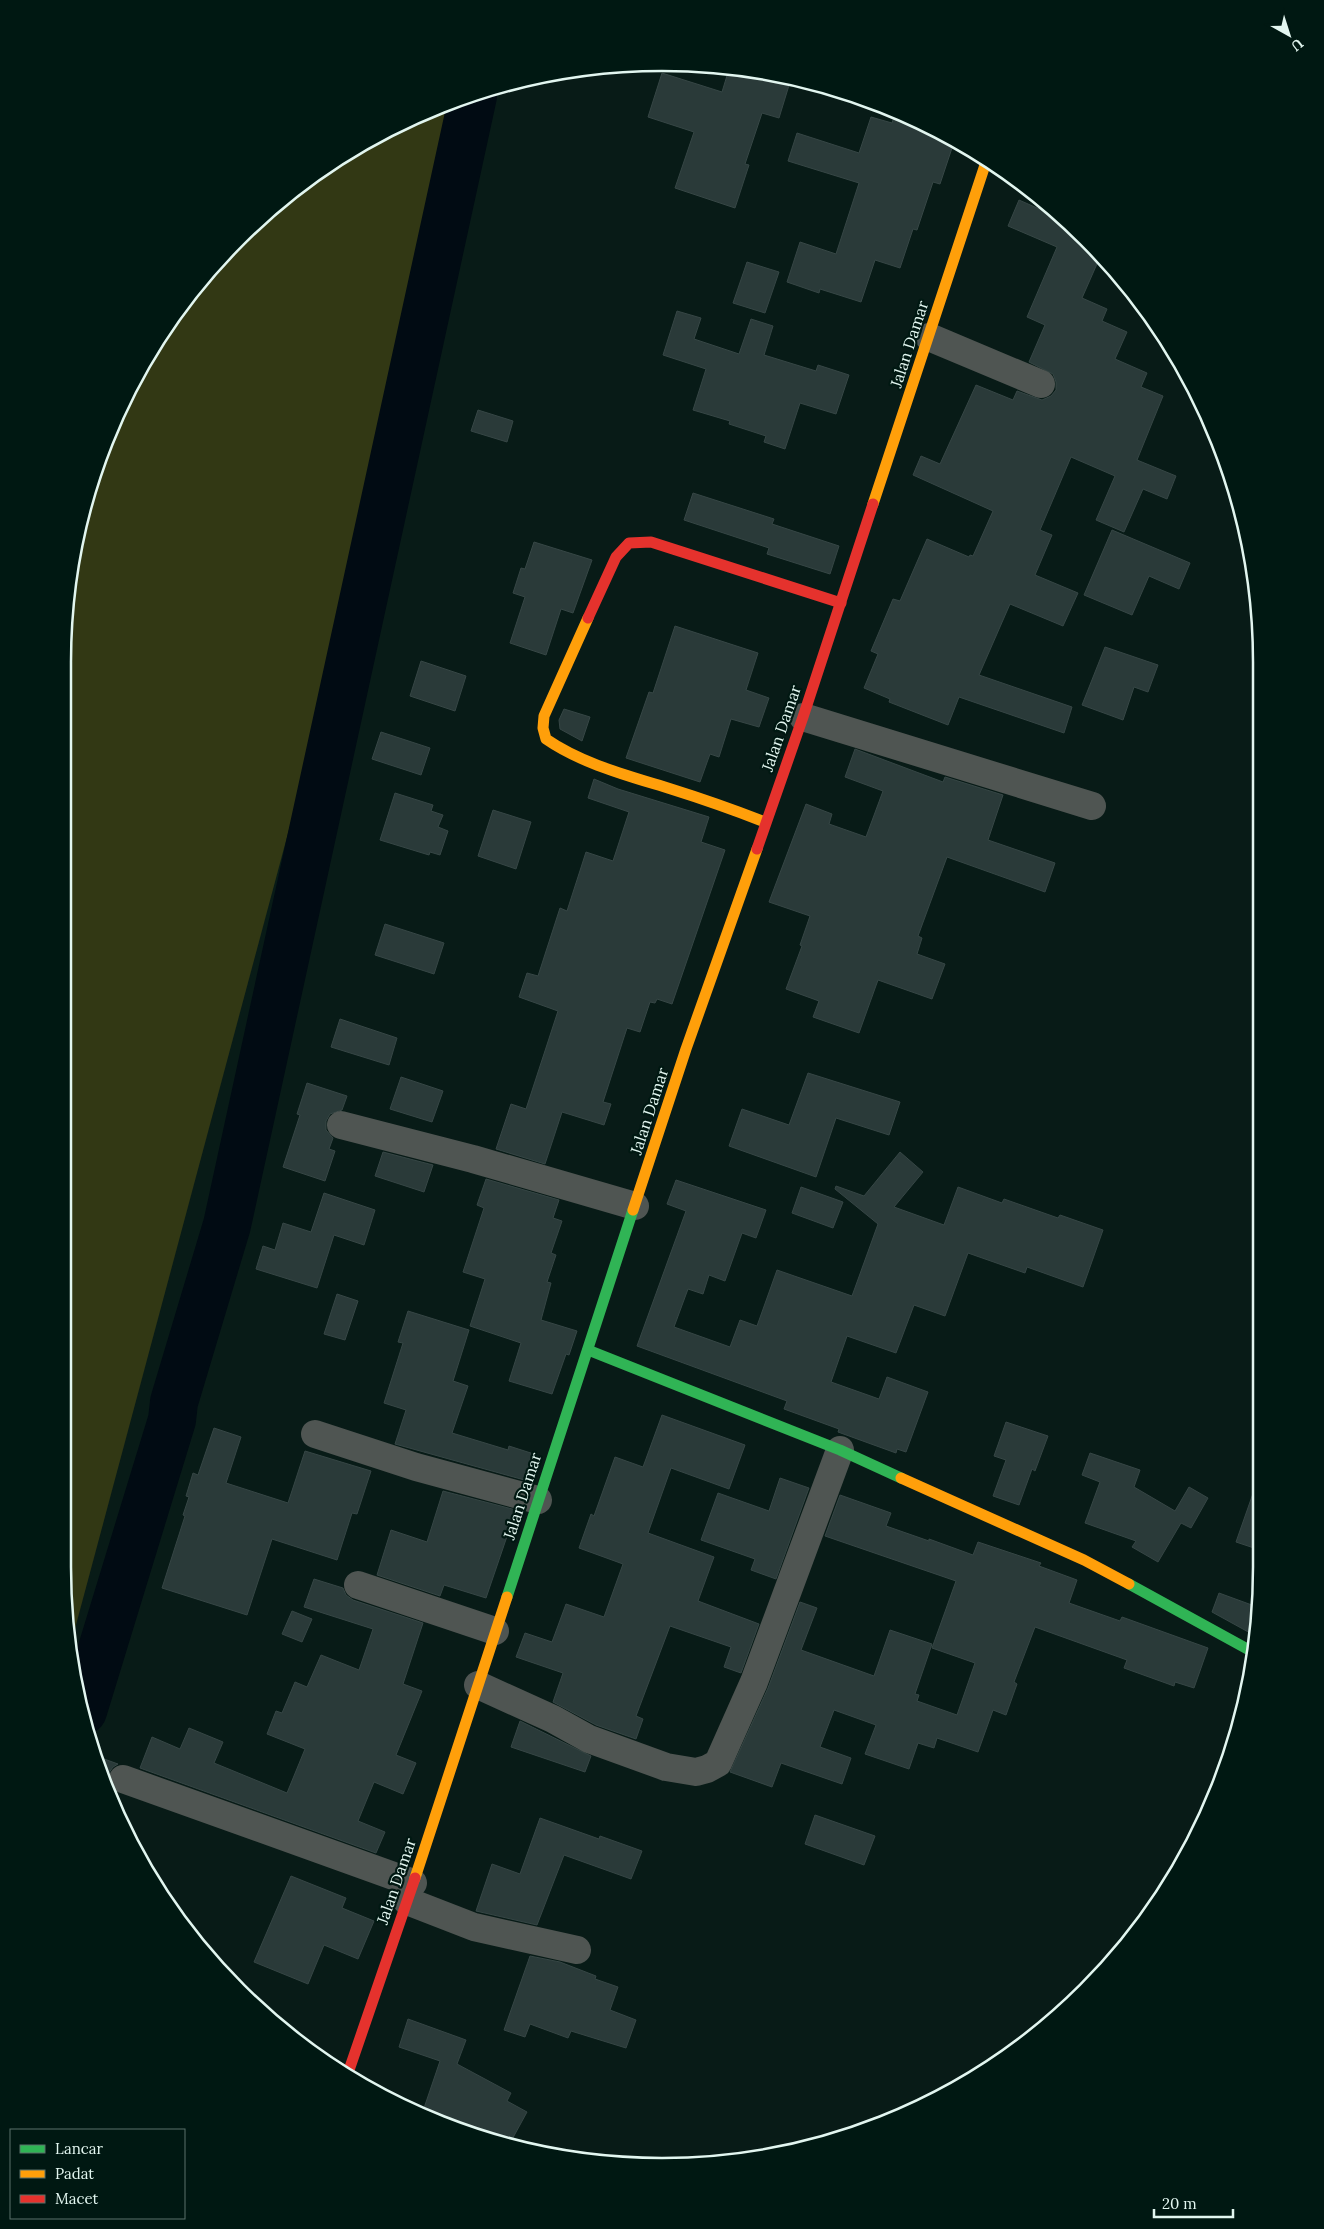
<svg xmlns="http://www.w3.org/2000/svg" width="1324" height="2229" font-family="Lora,serif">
<rect width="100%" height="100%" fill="#081b17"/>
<polygon fill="#323814" points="460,100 419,344 69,1651 64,623 94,469 163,329 238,238 329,164 432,108"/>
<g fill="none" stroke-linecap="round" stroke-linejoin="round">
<polyline stroke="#010b13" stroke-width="48" points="83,1711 172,1420 174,1402 227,1225 473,96"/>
</g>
<g fill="#2a3a39" stroke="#364645">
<polygon points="729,69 756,72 790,82 779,118 762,113 745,164 749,165 735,208 675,188 694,132 648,117 662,73 722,92"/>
<polygon points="896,111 954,142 940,184 933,182 917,230 913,229 900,268 875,260 861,302 820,289 819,293 787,282 800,242 836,254 859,183 788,161 797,133 859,153 871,117 892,123"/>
<polygon points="1019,200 1062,219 1086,238 1100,257 1082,298 1107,309 1102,321 1127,332 1115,359 1147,373 1141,387 1163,396 1137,460 1176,476 1167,499 1143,489 1124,532 1096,520 1115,476 1071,457 1040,530 1052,535 1035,575 1078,593 1063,626 1010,604 979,675 1072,707 1064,733 959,697 948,725 889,702 890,699 864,688 878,654 871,651 893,599 900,601 927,539 969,557 970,555 973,556 993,511 913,475 921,456 940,464 976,385 1013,400 1017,391 1042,400 1051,396 1056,390 1056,382 1053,374 1029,362 1045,325 1027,317 1057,247 1008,226"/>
<polygon points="747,262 779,272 765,313 733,303"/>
<polygon points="677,311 701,318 694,339 739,354 751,319 773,326 764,355 816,371 818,365 849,375 836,414 800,403 785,449 764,442 766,436 729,424 730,421 693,410 706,369 663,355"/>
<polygon points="478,410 513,421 507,442 471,431"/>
<polygon points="693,493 774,519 772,524 839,546 830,574 767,554 769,548 684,520"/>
<polygon points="1112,530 1190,563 1179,589 1149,576 1132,615 1084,595"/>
<polygon points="534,542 592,560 573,613 561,609 546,655 510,643 525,597 513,593 521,568 525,569"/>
<polygon points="675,626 758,653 746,690 769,698 759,727 731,719 719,757 710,754 700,782 626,758 649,692 653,693"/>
<polygon points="1105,647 1158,665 1148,692 1134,687 1123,720 1082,705"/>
<polygon points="421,661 466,676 455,711 410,696"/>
<polygon points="564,709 590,717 582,741 560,729 559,720"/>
<polygon points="381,732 430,748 421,775 372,759"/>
<polygon points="855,749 943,782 945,777 1003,795 988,840 1055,863 1045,892 947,857 918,936 922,938 917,954 945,964 932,999 878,980 859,1033 813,1017 819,1001 786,989 802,946 800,945 810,916 769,902 806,804 832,814 829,824 866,837 883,791 845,777"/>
<polygon points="594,779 618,789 709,817 701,842 725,850 672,1004 657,999 655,1003 650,1002 640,1032 627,1028 603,1102 611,1104 604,1125 562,1112 545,1164 496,1149 511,1104 526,1109 558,1011 519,997 527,973 538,976 560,908 567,911 586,852 613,861 629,812 588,798"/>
<polygon points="395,793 433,805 431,811 443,815 438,827 448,831 440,855 430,852 429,855 380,840"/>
<polygon points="493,810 531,822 516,869 478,856"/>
<polygon points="385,924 444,943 434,974 375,955"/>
<polygon points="340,1019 397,1038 389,1065 331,1047"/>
<polygon points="808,1073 900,1102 889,1135 836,1118 816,1177 729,1146 742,1109 789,1125"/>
<polygon points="401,1077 443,1091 432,1122 390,1109"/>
<polygon points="307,1083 347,1096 342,1110 330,1114 326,1121 326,1130 333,1138 329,1149 335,1151 325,1181 283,1167 300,1115 297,1114"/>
<polygon points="383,1152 433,1165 424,1192 375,1176"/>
<polygon points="900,1152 923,1172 894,1207 944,1225 958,1187 1002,1203 1004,1199 1058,1218 1060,1215 1103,1230 1083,1287 1027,1267 1025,1273 968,1253 945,1316 914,1305 896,1353 847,1336 831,1382 879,1399 887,1377 928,1392 906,1452 897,1449 896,1453 838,1432 839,1429 784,1409 787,1401 637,1346 686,1211 667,1204 676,1180 766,1210 756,1238 742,1233 725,1281 709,1275 703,1294 688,1289 674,1327 730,1347 740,1320 757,1326 777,1270 852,1296 878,1224 835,1189 836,1186 864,1196"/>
<polygon points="486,1179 559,1200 553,1218 562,1221 551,1253 556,1255 547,1282 551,1283 541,1320 577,1331 569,1355 566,1354 552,1394 509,1381 521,1343 470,1326 485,1279 463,1272 484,1208 477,1205"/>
<polygon points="801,1187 843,1202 833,1228 792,1213"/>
<polygon points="324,1193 375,1210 364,1245 334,1235 317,1288 256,1269 263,1246 275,1250 283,1223 311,1232"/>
<polygon points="337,1294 358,1301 345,1340 324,1334"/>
<polygon points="408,1311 469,1330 453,1381 468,1386 452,1433 508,1450 509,1446 537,1455 528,1481 395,1444 406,1410 384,1403 403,1343 398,1342"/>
<polygon points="662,1415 745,1445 729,1489 671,1468 648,1533 714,1557 698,1601 759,1624 741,1673 724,1667 731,1647 670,1626 636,1716 643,1719 636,1739 596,1725 553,1702 563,1673 516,1657 525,1633 552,1642 566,1604 604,1617 623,1564 579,1548 591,1514 594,1516 615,1457 643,1467"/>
<polygon points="1006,1422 1048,1436 1035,1471 1032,1469 1019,1505 993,1496 1006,1460 994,1456"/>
<polygon points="214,1428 241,1437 226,1483 288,1503 305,1451 371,1471 357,1514 352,1513 337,1560 272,1539 247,1615 162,1588 185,1516 183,1515 189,1497 186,1496 193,1473 198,1475"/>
<polygon points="1090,1453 1140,1470 1134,1487 1175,1511 1189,1487 1208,1498 1191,1528 1181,1523 1158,1562 1132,1547 1136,1541 1085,1523 1100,1482 1082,1475"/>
<polygon points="780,1478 809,1488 776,1579 751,1570 755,1559 701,1540 718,1493 769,1511"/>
<polygon points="1257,1482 1260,1483 1260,1550 1236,1542"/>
<polygon points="443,1491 516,1510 486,1598 444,1585 440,1596 377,1575 391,1530 427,1542"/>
<polygon points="840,1495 891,1513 886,1526 929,1541 929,1539 973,1555 978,1542 1041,1563 1039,1566 1077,1580 1069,1603 1120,1621 1122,1617 1208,1648 1194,1688 1175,1682 1174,1686 1124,1668 1127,1660 1035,1627 1014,1682 1017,1684 1006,1715 993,1710 978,1752 937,1738 934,1748 918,1743 909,1769 865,1754 876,1725 834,1710 820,1747 851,1758 842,1784 781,1763 772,1787 730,1772 768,1688 800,1602 817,1608 801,1650 874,1676 890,1630 932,1644 915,1694 919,1695 917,1701 957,1715 975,1663 932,1648 956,1581 825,1536"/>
<polygon points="314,1579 343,1588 346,1595 353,1600 423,1623 403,1684 422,1691 396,1755 416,1763 403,1794 374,1782 358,1821 385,1832 376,1853 140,1768 152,1737 180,1749 189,1728 223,1742 214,1763 287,1793 305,1749 267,1734 276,1711 282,1713 295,1682 307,1687 321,1655 359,1670 373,1629 304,1607"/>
<polygon points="1219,1593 1260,1608 1252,1634 1212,1612"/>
<polygon points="292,1611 312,1619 302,1642 282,1634"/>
<polygon points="520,1721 591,1756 585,1772 511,1747"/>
<polygon points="93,1755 118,1764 113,1767 108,1774 108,1782 114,1791 111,1800"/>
<polygon points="815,1815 875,1836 864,1865 805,1844"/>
<polygon points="540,1818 599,1839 600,1836 642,1851 631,1879 564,1855 537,1925 476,1911 492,1864 520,1874"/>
<polygon points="291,1876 346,1898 342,1908 374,1921 358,1959 324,1945 308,1984 254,1962"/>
<polygon points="530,1956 560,1962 596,1976 595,1979 618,1987 610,2010 636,2020 626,2048 571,2031 568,2038 530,2024 525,2037 504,2030"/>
<polygon points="408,2019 466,2040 457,2064 511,2093 507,2101 527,2112 509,2145 488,2135 486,2138 422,2114 440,2061 399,2047"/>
</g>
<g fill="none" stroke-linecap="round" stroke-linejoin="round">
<g stroke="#4f5552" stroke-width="28">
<polyline points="929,337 1041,384"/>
<polyline points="803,717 1092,806"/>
<polyline points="341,1125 473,1159 635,1206"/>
<polyline points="315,1434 416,1467 538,1500"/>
<polyline points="358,1585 495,1631"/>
<polyline points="478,1685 553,1719 589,1739 666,1767 696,1772 707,1769 718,1763 754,1682 840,1450"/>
<polyline points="123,1779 413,1883"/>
<polyline points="407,1901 474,1927 577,1950"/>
</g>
<g stroke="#30b455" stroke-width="11">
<polyline points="588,1350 840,1450 901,1478"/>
<polyline points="1129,1584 1251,1651"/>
<polyline points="507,1597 633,1210"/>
</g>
<g stroke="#ff9f0a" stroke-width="11">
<polyline points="873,504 987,159"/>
<path d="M588,618L544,716L543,728L546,739C582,764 629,776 671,789C703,799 734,810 765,822"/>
<polyline points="633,1210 686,1049 757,849"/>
<polyline points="901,1478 1084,1560 1129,1584"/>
<polyline points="415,1878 507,1597"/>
</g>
<g stroke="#e5322d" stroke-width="11">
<polyline points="588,618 616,557 629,543 651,542 841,603"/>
<polyline points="757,849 803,717 873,504"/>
<polyline points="347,2076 415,1878"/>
</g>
</g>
<g text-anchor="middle" stroke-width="4.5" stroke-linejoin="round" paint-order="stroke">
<g font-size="16" fill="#e2f6f0" stroke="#001812">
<text transform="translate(909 344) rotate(-72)" y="6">Jalan Damar</text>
<text transform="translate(781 728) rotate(-71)" y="6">Jalan Damar</text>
<text transform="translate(649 1111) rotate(-72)" y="6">Jalan Damar</text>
<text transform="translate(522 1496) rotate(-72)" y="6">Jalan Damar</text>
<text transform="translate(396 1881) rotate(-71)" y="6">Jalan Damar</text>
</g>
</g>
<path d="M0 0H1324V2229H0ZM662 71H662A591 591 0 0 1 1253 662V1567A591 591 0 0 1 662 2158H662A591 591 0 0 1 71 1567V662A591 591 0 0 1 662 71Z" fill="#001812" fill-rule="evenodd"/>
<path fill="none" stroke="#e2f6f0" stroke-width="2.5" d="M662 71H662A591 591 0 0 1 1253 662V1567A591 591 0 0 1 662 2158H662A591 591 0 0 1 71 1567V662A591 591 0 0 1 662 71Z"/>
<rect x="10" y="2129" width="175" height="90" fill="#001812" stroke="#5a716b"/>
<rect x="20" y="2145" width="25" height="8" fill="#30b455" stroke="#5a716b"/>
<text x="55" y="2154" font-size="15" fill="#e2f6f0">Lancar</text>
<rect x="20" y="2170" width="25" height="8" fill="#ff9f0a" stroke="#5a716b"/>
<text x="55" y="2179" font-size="15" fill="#e2f6f0">Padat</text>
<rect x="20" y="2195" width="25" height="8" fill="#e5322d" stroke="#5a716b"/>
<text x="55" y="2204" font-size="15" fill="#e2f6f0">Macet</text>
<g transform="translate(1289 35) rotate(141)" stroke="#001812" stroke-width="4" paint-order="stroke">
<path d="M0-4L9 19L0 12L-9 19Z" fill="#e2f6f0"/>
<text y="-8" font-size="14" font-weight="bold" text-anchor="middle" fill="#e2f6f0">U</text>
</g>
<path d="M1154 2209v8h79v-8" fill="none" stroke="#e2f6f0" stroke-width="2.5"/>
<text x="1162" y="2209" font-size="15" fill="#e2f6f0" stroke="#001812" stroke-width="4" paint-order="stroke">20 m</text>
</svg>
